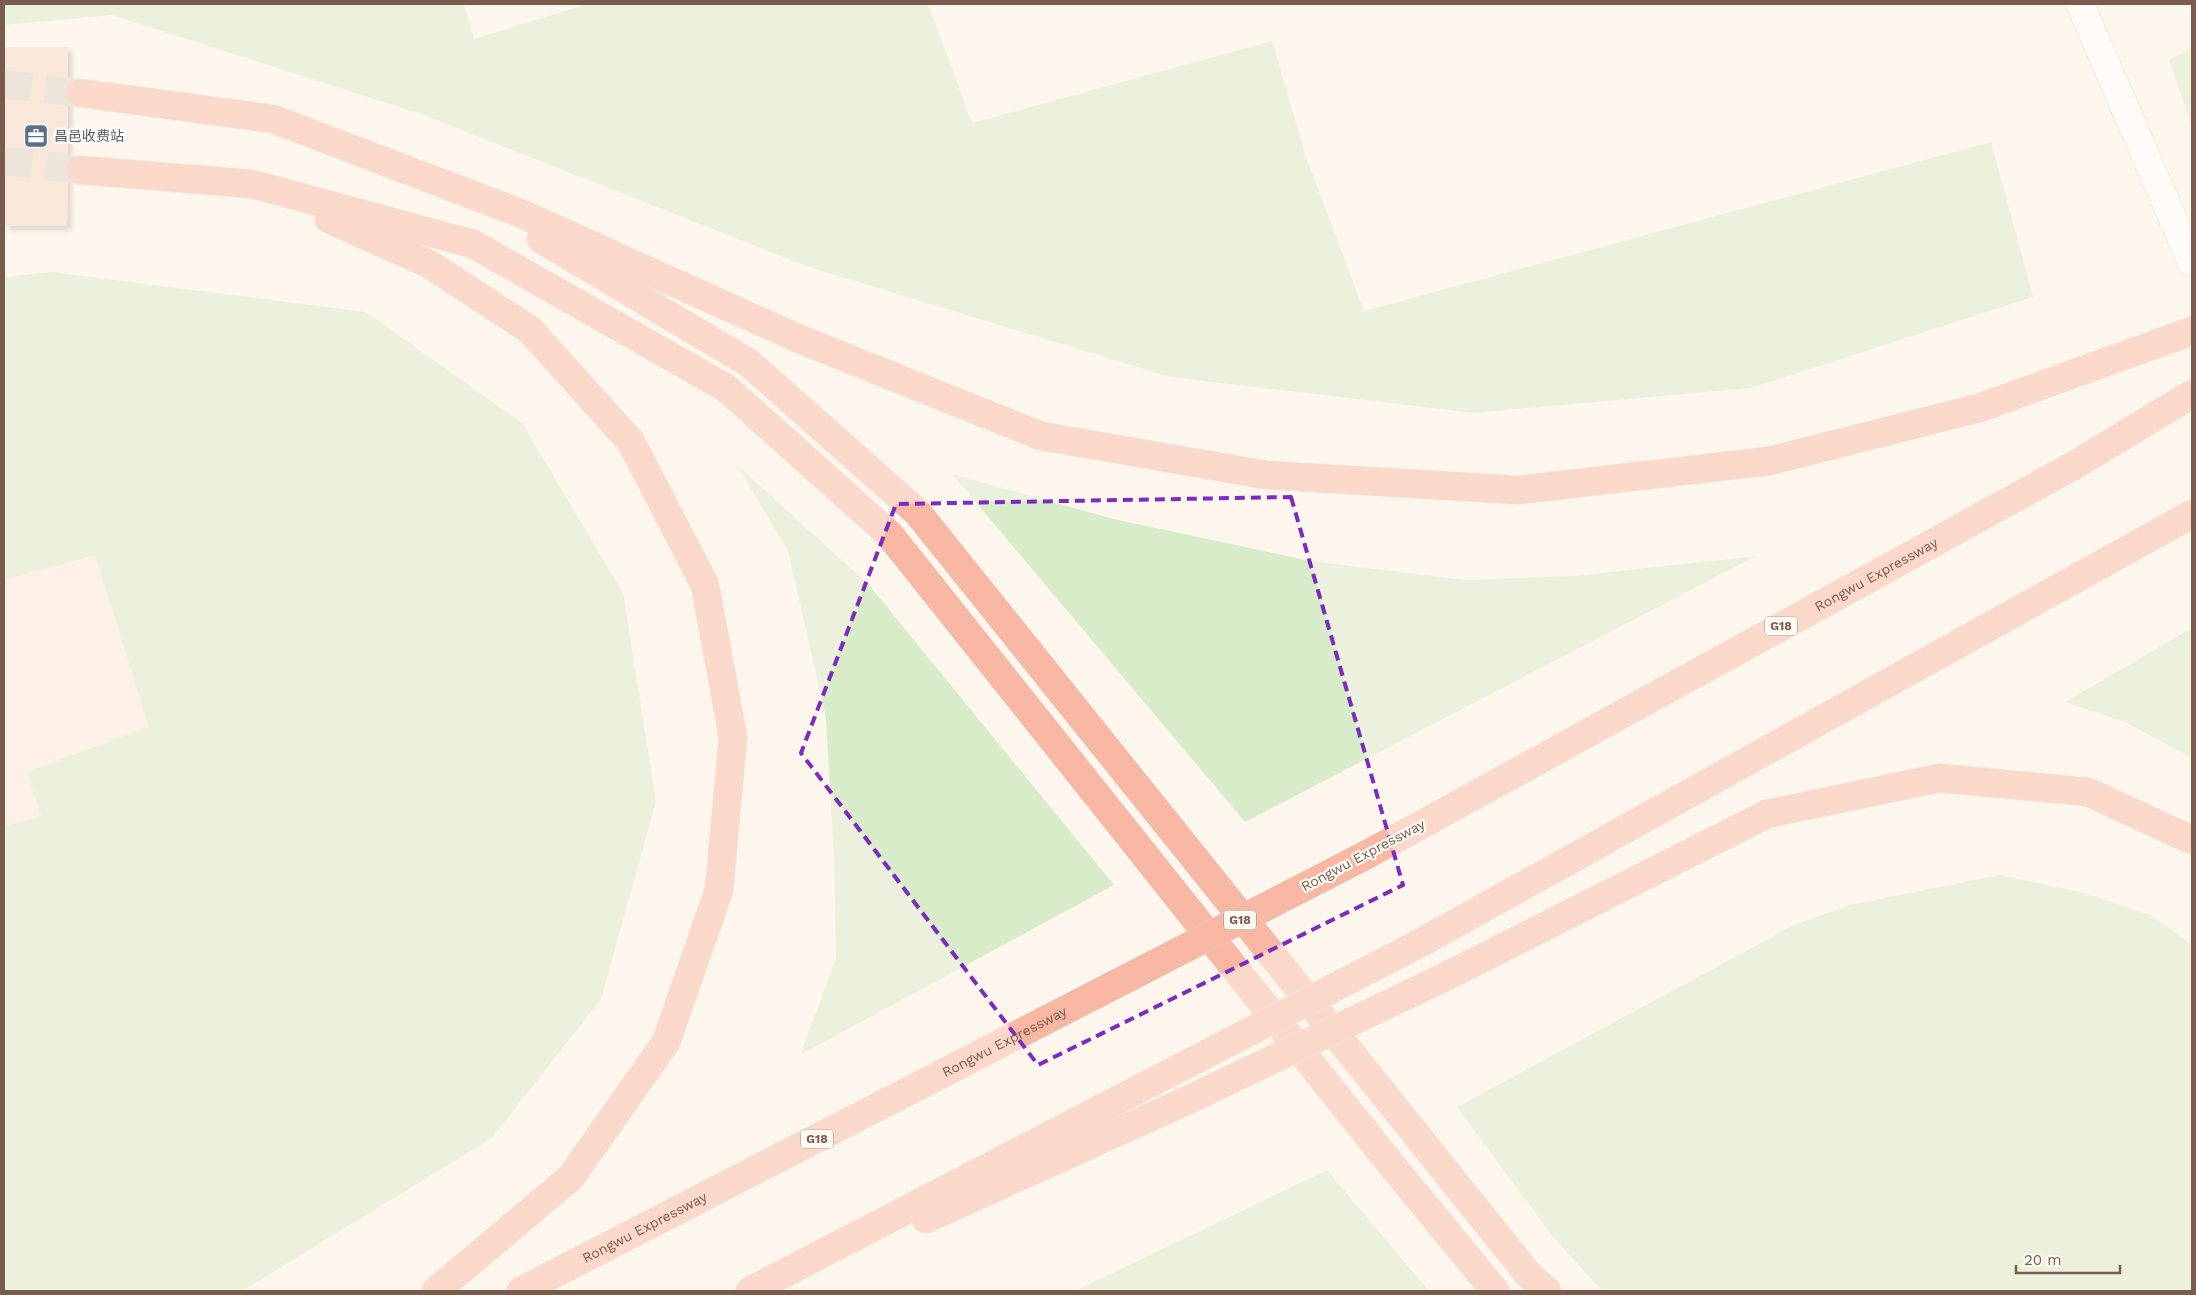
<svg xmlns="http://www.w3.org/2000/svg" width="2196" height="1295" font-family="'Work Sans','Noto Sans SC',sans-serif">
<defs>
<filter id="shadow"><feDropShadow dx="4.5" dy="4.5" stdDeviation="2.5" flood-color="#0004"/></filter>
</defs>
<rect width="100%" height="100%" fill="#fdf6ec"/>
<polygon fill="#fde8e0" points="4,277 200,766 4,827"/>
<g fill="#d8ecc9">
<polygon points="4,4 464,4 474,39 587,4 928,4 972,123 1272,41 1307,160 1364,311 1991,142 2033,297 1751,388 1474,413 1170,377 806,266 421,114 112,15 4,25"/>
<polygon points="2192,48 2192,126 2169,60"/>
<polygon points="52,272 366,312 522,423 623,593 656,801 601,999 492,1138 242,1291 4,1291 4,827 41,816 27,772 149,727 95,555 4,580 4,277"/>
<polygon points="737,465 869,585 1114,885 800,1055 836,959 834,857 826,718 788,551"/>
<polygon points="952,474 1114,519 1310,561 1466,580 1573,576 1756,556 1245,822"/>
<polygon points="2192,628 2192,758 2125,722 2065,702"/>
<polygon points="2000,875 2085,893 2153,916 2192,945 2192,1291 1602,1291 1554,1238 1457,1107 1796,924 1850,905"/>
<polygon points="1327,1170 1429,1291 1075,1291"/>
</g>
<polygon fill="#f3d5c3" filter="url(#shadow)" points="4,47 68,47 67,226 4,226"/>
<g fill="none" stroke-linecap="round" stroke-linejoin="round">
<g stroke="#dcd0c4" stroke-width="28" stroke-dasharray="28 14" stroke-linecap="butt">
<polyline points="4,84 80,93"/>
<polyline points="4,161 80,170"/>
</g>
<defs>
<polyline id="street" points="2080,4 2192,263"/>
<g id="highway">
<polyline points="80,93 273,119 520,213 797,338 1041,436 1266,475 1518,490 1769,461 1979,408 2192,331"/>
<polyline points="80,170 252,184 473,244 726,388 889,534 1385,1157 1495,1291"/>
<polyline points="329,219 429,264 530,330 631,442 705,585 733,737 719,890 666,1042 571,1177 436,1291"/>
<polyline points="541,239 749,363 917,512 1528,1274 1547,1291"/>
<path id="s1" d="M1368,854L2073,466L2192,394"/>
<polyline points="1422,942 2192,514"/>
<polyline points="1449,975 1767,814 1939,778 2088,792 2192,840"/>
<polyline points="926,1219 1188,1100"/>
<path id="s2" d="M521,1291L1112,986"/>
<polyline points="750,1291 1168,1074"/>
</g>
</defs>
<use href="#street" stroke="#d1beb0" stroke-width="29"/>
<use href="#highway" stroke="#dad1cd" stroke-width="29"/>
<use href="#street" stroke="#fff" stroke-width="28"/>
<use href="#highway" stroke="#f7b7a3" stroke-width="28"/>
<defs>
<g id="highway-bridge">
<polyline points="1112,986 1368,854"/>
<polyline points="1168,1074 1422,942"/>
<polyline points="1188,1100 1449,975"/>
</g>
</defs>
<use href="#highway-bridge" stroke="#dad1cd" stroke-width="29" stroke-linecap="butt"/>
<use href="#highway-bridge" stroke="#f7b7a3" stroke-width="28"/>
</g>
<path d="M0 0H2196V1295H0ZM1291,497L1403,885L1038,1065L801,753L896,504Z" fill="#fdf6ec" fill-opacity=".55" fill-rule="evenodd"/>
<path fill="none" stroke="#7b2cbf" stroke-width="4" stroke-dasharray="10 6" stroke-linejoin="round" d="M1291,497L1403,885L1038,1065L801,753L896,504Z"/>
<defs>
<symbol id="office-square" viewBox="-11 -11 22 22"><rect x="-9" y="-9" width="18" height="18" rx="4" fill="#5c6f8a" stroke="#fffaf3"/><path d="M-6-3h4V-5.5h4V-3h4V5H-6ZM-1-4.5V-3h2v-1.5ZM-6 0V1H6V0Z" fill="#fff"/></symbol>
</defs>
<g fill-rule="evenodd">
<use href="#office-square" x="22" y="122" width="28" height="28"/>
</g>
<g text-anchor="middle" stroke-width="4.5" stroke-linejoin="round" paint-order="stroke">
<g fill="#fffaf3" stroke="#a28b7f" stroke-width="1">
<rect x="1765" y="616.5" width="32" height="19" rx="4"/>
<rect x="1224" y="910.5" width="32" height="19" rx="4"/>
<rect x="801" y="1129.5" width="32" height="19" rx="4"/>
</g>
<g font-size="12" font-weight="bold" fill="#7a5c4d">
<text x="1781" y="630">G18</text>
<text x="1240" y="924">G18</text>
<text x="817" y="1143">G18</text>
</g>
<g font-size="14" fill="#4e5e75" stroke="#fffaf3" text-anchor="start">
<text x="54" y="141">昌邑收费站</text>
</g>
<g font-size="14" fill="#7a5c4d" stroke="#fffaf3">
<text dy="5" stroke="none"><textPath href="#s1" startOffset="580">Rongwu Expressway</textPath></text>
<text transform="translate(1363 855) rotate(-28)" y="5">Rongwu Expressway</text>
<text dy="5" stroke="none"><textPath href="#s2" startOffset="544">Rongwu Expressway</textPath></text>
<text dy="5" stroke="none"><textPath href="#s2" startOffset="139">Rongwu Expressway</textPath></text>
</g>
</g>
<rect width="2196" height="1295" fill="none" stroke="#7a5c4d" stroke-width="10"/>
<path d="M2016 1265v8h104v-8" fill="none" stroke="#7a5c4d" stroke-width="2.5"/>
<text x="2024" y="1265" font-size="15" fill="#7a5c4d" stroke="#fffaf3" stroke-width="4" paint-order="stroke">20 m</text>
</svg>
